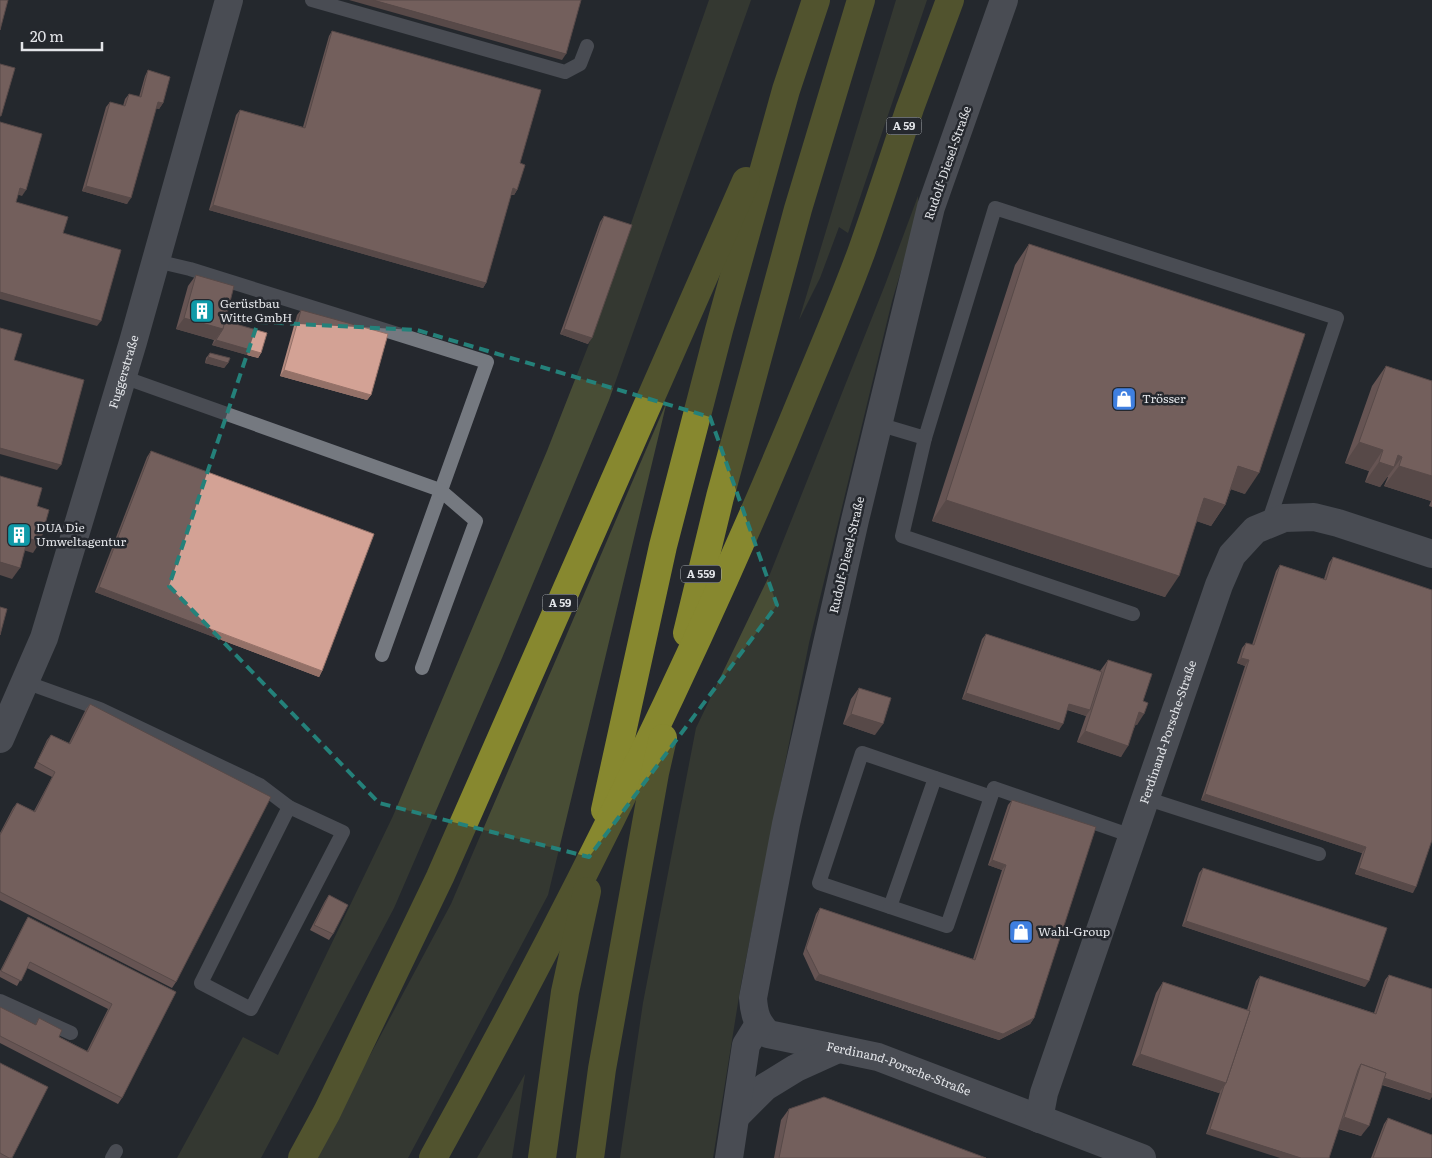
<svg xmlns="http://www.w3.org/2000/svg" width="1432" height="1158" font-family="Literata,serif">
<rect width="100%" height="100%" fill="#25282e"/>
<g fill="#484d35">
<polygon points="709,0 751,0 609,400 502,658 394,908 261,1158 177,1158 243,1037 278,1055 393,816 547,451 589,344"/>
<polygon points="896,0 927,0 848,233 839,227 820,278 799,320"/>
<polygon points="918,196 918,214 892,301 809,643 741,984 713,1158 620,1158 643,1003 696,728 770,574 885,285"/>
<polygon points="667,401 548,895 408,1158 315,1158 451,904"/>
<polygon points="525,1074 512,1158 477,1158"/>
</g>
<g fill="none" stroke-linecap="round" stroke-linejoin="round">
<g stroke="#757980" stroke-width="14">
<polyline points="312,0 565,72 580,64 587,46"/>
<polyline points="156,261 190,269 487,362 382,655"/>
<polyline points="123,377 440,490 476,521 422,668"/>
<polyline points="878,424 925,438 995,208 1337,318 1268,523"/>
<polyline points="925,438 902,536 1133,614"/>
<polyline points="25,682 100,709 260,785 289,807"/>
<polyline points="991,797 862,753 819,883 947,926 991,797 994,788 1132,836"/>
<polyline points="1145,798 1319,854"/>
<polygon points="289,807 343,832 251,1009 201,983"/>
<polyline points="890,907 935,778"/>
<polyline points="0,1001 71,1033"/>
<polyline points="112,1158 116,1151"/>
</g>
<g stroke="#757980" stroke-width="28">
<path id="s1" d="M1004,0L931,207L855,520L786,824L753,998C754,1014 757,1023 768,1034L878,1057L1142,1158"/>
<path id="s2" d="M0,739L44,638L133,342L229,0"/>
<polyline points="736,1116 765,1087 796,1068 838,1049"/>
<path id="s3" d="M1039,1119L1044,1093L1219,585L1232,555L1255,530L1284,518L1314,517L1338,523L1432,554"/>
<polyline points="729,1158 746,1045 759,1024"/>
</g>
<g stroke="#87882f" stroke-width="28">
<polyline points="687,633 720,497 798,209 861,0"/>
<polyline points="605,810 663,546 719,330 786,90 816,0"/>
<polyline points="302,1158 327,1112 440,877 746,181"/>
<path d="M433,1158C571,909 698,653 806,389C825,344 844,299 861,253C878,205 894,156 910,108C923,72 937,36 950,0"/>
<polyline points="542,1158 565,992 587,891"/>
<polyline points="590,1158 602,1069 655,773 663,738"/>
</g>
</g>
<g fill="#b58b80">
<polygon points="332,31 520,163 517,190 514,195 511,195 486,283 483,288 209,210 236,115 240,110 303,127 329,36"/>
<polygon points="148,70 163,103 159,109 156,108 127,204 82,191 106,107 110,102 123,106 125,99 129,94 139,97 145,76"/>
<polygon points="604,216 588,344 560,334 600,222"/>
<polygon points="1029,244 1245,494 1231,489 1225,505 1211,526 1197,521 1165,597 932,521 1015,265"/>
<polygon points="196,275 225,321 261,353 258,358 212,345 214,340 176,329 188,286"/>
<polygon points="301,310 371,395 367,400 280,376 297,315"/>
<polygon points="210,353 228,363 224,368 205,363 206,358"/>
<polygon points="1386,366 1432,381 1432,507 1429,506 1431,501 1384,486 1388,477 1387,477 1380,487 1365,482 1369,471 1345,463 1372,386"/>
<polygon points="151,451 322,671 319,677 95,592 147,457"/>
<polygon points="1333,557 1413,893 1355,874 1362,853 1201,800 1245,666 1237,663 1242,648 1246,643 1252,645 1276,571 1280,565 1324,579 1329,563"/>
<polygon points="986,634 1100,671 1108,660 1143,701 1137,725 1136,724 1121,757 1077,742 1086,716 1067,710 1059,730 962,699 982,639"/>
<polygon points="859,688 875,735 843,724 851,699"/>
<polygon points="90,704 176,982 172,988 0,900 0,833 13,808 17,803 34,811 52,777 34,768 47,740 51,735 69,743 86,709"/>
<polygon points="1012,800 1034,1018 1030,1024 999,1040 815,980 803,954 816,914 820,908 973,959 1002,870 988,865 1008,805"/>
<polygon points="1203,868 1365,987 1182,926 1199,873"/>
<polygon points="329,895 333,934 329,940 310,930 325,901"/>
<polygon points="28,917 176,992 122,1098 118,1104 0,1043 0,1007 35,1025 39,1018 59,1037 87,1051 108,1009 27,968 17,986 0,977 0,971 25,922"/>
<polygon points="1389,975 1430,1100 1382,1085 1361,1136 1338,1129 1206,1134 1220,1092 1219,1093 1132,1065 1156,993 1163,982 1247,1010 1256,981 1260,976 1374,1013 1385,980"/>
<polygon points="0,1063 12,1158 0,1158"/>
<polygon points="789,1109 986,1158 774,1158 781,1120"/>
<polygon points="1388,1118 1432,1158 1371,1158 1384,1124"/>
</g>
<g fill="#947168">
<polygon points="349,0 373,0 566,54 562,60"/>
<polygon points="158,102 163,103 159,109 154,108"/>
<polygon points="86,186 131,198 127,204 82,191"/>
<polygon points="20,188 26,190 22,196 16,194"/>
<polygon points="513,188 517,190 514,195 509,194"/>
<polygon points="213,205 486,283 483,288 209,210"/>
<polygon points="0,292 101,321 97,326 0,299"/>
<polygon points="184,318 223,329 215,340 176,329"/>
<polygon points="564,329 592,338 588,344 560,334"/>
<polygon points="216,340 261,353 258,358 212,345"/>
<polygon points="208,357 228,363 224,368 205,363"/>
<polygon points="284,370 371,395 367,400 280,376"/>
<polygon points="1359,442 1383,450 1369,471 1345,463"/>
<polygon points="0,448 61,465 57,470 0,454"/>
<polygon points="1398,455 1402,457 1380,487 1365,482 1379,462"/>
<polygon points="1238,466 1259,473 1245,494 1224,487"/>
<polygon points="1399,466 1432,476 1432,500 1431,501 1384,486"/>
<polygon points="1204,498 1225,505 1211,526 1190,519"/>
<polygon points="946,500 1179,576 1165,597 932,521"/>
<polygon points="28,538 40,542 33,553 20,549"/>
<polygon points="0,562 20,568 12,579 0,575"/>
<polygon points="99,587 322,671 319,677 95,592"/>
<polygon points="1241,658 1249,660 1245,666 1237,663"/>
<polygon points="966,693 1063,724 1059,730 962,699"/>
<polygon points="1069,704 1090,710 1086,716 1066,709"/>
<polygon points="1139,712 1144,714 1137,725 1132,723"/>
<polygon points="851,714 883,724 875,735 843,724"/>
<polygon points="1085,731 1128,746 1121,757 1077,742"/>
<polygon points="1205,794 1366,847 1362,853 1201,800"/>
<polygon points="992,860 1006,865 1002,870 988,865"/>
<polygon points="1359,868 1416,887 1413,893 1355,874"/>
<polygon points="1186,921 1369,981 1365,987 1182,926"/>
<polygon points="819,974 1034,1018 1030,1024 999,1040 815,980"/>
<polygon points="1140,1054 1226,1083 1219,1093 1132,1065"/>
<polygon points="1359,1070 1432,1094 1432,1097 1430,1100 1357,1076"/>
<polygon points="1344,1117 1369,1126 1361,1136 1337,1128"/>
<polygon points="1210,1129 1301,1158 1280,1158 1206,1134"/>
</g>
<g fill="#d3a295" stroke="#947168">
<polygon points="0,0 8,0 0,30"/>
<polygon points="373,0 581,0 566,54"/>
<polygon points="332,31 541,90 520,163 525,165 517,190 513,188 486,283 213,205 240,110 305,128"/>
<polygon points="0,64 15,68 1,116 0,116"/>
<polygon points="148,70 170,77 163,103 158,102 131,198 86,186 110,102 125,106 129,94 141,97"/>
<polygon points="0,122 42,134 26,190 20,188 16,202 68,217 63,233 121,250 101,321 0,292"/>
<polygon points="604,216 632,225 592,338 564,329"/>
<polygon points="1029,244 1305,334 1259,473 1238,466 1225,505 1204,498 1179,576 946,500"/>
<polygon points="196,275 234,286 223,329 184,318"/>
<polygon points="301,310 388,334 371,395 284,370"/>
<polygon points="225,321 267,333 261,353 216,340 223,329"/>
<polygon points="0,328 22,334 14,360 84,380 61,465 0,448"/>
<polygon points="210,353 230,358 228,363 208,357"/>
<polygon points="1386,366 1432,381 1432,476 1399,466 1402,457 1398,455 1394,467 1379,462 1383,450 1359,442"/>
<polygon points="151,451 374,534 322,671 99,587"/>
<polygon points="0,476 42,488 37,506 49,510 40,542 28,538 20,568 0,562"/>
<polygon points="1333,557 1432,590 1432,840 1416,887 1359,868 1366,847 1205,794 1249,660 1241,658 1246,643 1254,645 1280,565 1326,580"/>
<polygon points="0,607 7,609 0,635"/>
<polygon points="986,634 1102,672 1090,710 1069,704 1063,724 966,693"/>
<polygon points="1108,660 1152,674 1143,701 1148,703 1144,714 1139,712 1128,746 1085,731"/>
<polygon points="859,688 891,698 883,724 851,714"/>
<polygon points="90,704 271,797 176,982 0,892 0,835 17,803 35,812 55,772 37,762 51,735 70,744"/>
<polygon points="1012,800 1096,827 1034,1018 1003,1034 819,974 806,948 820,908 975,960 1006,865 992,860"/>
<polygon points="1203,868 1387,928 1369,981 1186,921"/>
<polygon points="329,895 348,905 333,934 314,925"/>
<polygon points="28,917 176,992 122,1098 0,1036 0,1007 36,1025 39,1018 62,1030 59,1037 88,1052 112,1004 30,962 21,981 1,971"/>
<polygon points="1389,975 1432,989 1432,1094 1384,1078 1386,1073 1361,1064 1358,1070 1329,1158 1301,1158 1210,1129 1224,1086 1226,1083 1250,1011 1249,1010 1260,976 1376,1014"/>
<polygon points="1163,982 1250,1011 1226,1083 1140,1054"/>
<polygon points="0,1063 48,1087 12,1158 9,1158 0,1153"/>
<polygon points="1361,1064 1386,1073 1369,1126 1344,1117"/>
<polygon points="824,1097 986,1158 779,1158 789,1109"/>
<polygon points="1388,1118 1432,1135 1432,1158 1373,1158"/>
</g>
<path d="M0 0H1432V1158H0ZM258,322L417,330L710,417L777,605L589,857L379,803L169,586Z" fill="#25282e" fill-opacity=".55" fill-rule="evenodd"/>
<path fill="none" stroke="#24817a" stroke-width="4" stroke-dasharray="10 6" stroke-linejoin="round" d="M258,322L417,330L710,417L777,605L589,857L379,803L169,586Z"/>
<defs>
<symbol id="building-square" viewBox="-11 -11 22 22"><rect x="-9" y="-9" width="18" height="18" rx="4" fill="#0f9aa8" stroke="#25282e"/><path d="M-4-6H4V6H1V3H-1V6H-4ZM-2.5-4.3h1.7v1.8h-1.7ZM.8-4.3h1.7v1.8H.8ZM-2.5-1h1.7V.8h-1.7ZM.8-1h1.7V.8H.8Z" fill="#fff"/></symbol>
<symbol id="shop-square" viewBox="-11 -11 22 22"><rect x="-9" y="-9" width="18" height="18" rx="4" fill="#3f7fe0" stroke="#25282e"/><path d="M-5-2.5h2.3a2.7 3.5 0 0 1 5.4 0H5L5.5 6h-11ZM-1.5-2.5h3a1.5 2.3 0 0 0-3 0Z" fill="#fff"/></symbol>
</defs>
<g fill-rule="evenodd">
<use href="#building-square" x="188" y="297" width="28" height="28"/>
<use href="#shop-square" x="1110" y="385" width="28" height="28"/>
<use href="#building-square" x="5" y="521" width="28" height="28"/>
<use href="#shop-square" x="1007" y="918" width="28" height="28"/>
</g>
<g text-anchor="middle" stroke-width="5" stroke-linejoin="round" paint-order="stroke">
<g fill="#25282e" stroke="#a9acb0" stroke-width="1">
<rect x="886.5" y="117.5" width="35" height="17" rx="4"/>
<rect x="681" y="565.5" width="40" height="17" rx="4"/>
<rect x="542.5" y="594.5" width="35" height="17" rx="4"/>
</g>
<g font-size="11" font-weight="bold" fill="#e2e4e8">
<text x="904" y="130">A 59</text>
<text x="701" y="578">A 559</text>
<text x="560" y="607">A 59</text>
</g>
<g font-size="12" fill="#e2e4e8" stroke="#25282e">
<text transform="translate(948 163) rotate(-71)" y="4">Rudolf-Diesel-Straße</text>
<text dy="4" stroke="none"><textPath href="#s2" startOffset="388">Fuggerstraße</textPath></text>
<text transform="translate(847 555) rotate(-77)" y="4">Rudolf-Diesel-Straße</text>
<text dy="4" stroke="none"><textPath href="#s3" startOffset="408">Ferdinand-Porsche-Straße</textPath></text>
<text dy="4" stroke="none"><textPath href="#s1" startOffset="1206">Ferdinand-Porsche-Straße</textPath></text>
</g>
<g font-size="12" fill="#e2e4e8" stroke="#25282e" text-anchor="start">
<text x="220" y="308">Gerüstbau<tspan x="220" dy="14">Witte GmbH</tspan></text>
<text x="1142" y="403">Trösser</text>
<text x="36" y="532">DUA Die<tspan x="36" dy="14">Umweltagentur</tspan></text>
<text x="1038" y="936">Wahl-Group</text>
</g>
</g>
<path d="M22 42v8h80v-8" fill="none" stroke="#e2e4e8" stroke-width="2.5"/>
<text x="30" y="42" font-size="15" fill="#e2e4e8" stroke="#25282e" stroke-width="4" paint-order="stroke">20 m</text>
</svg>
